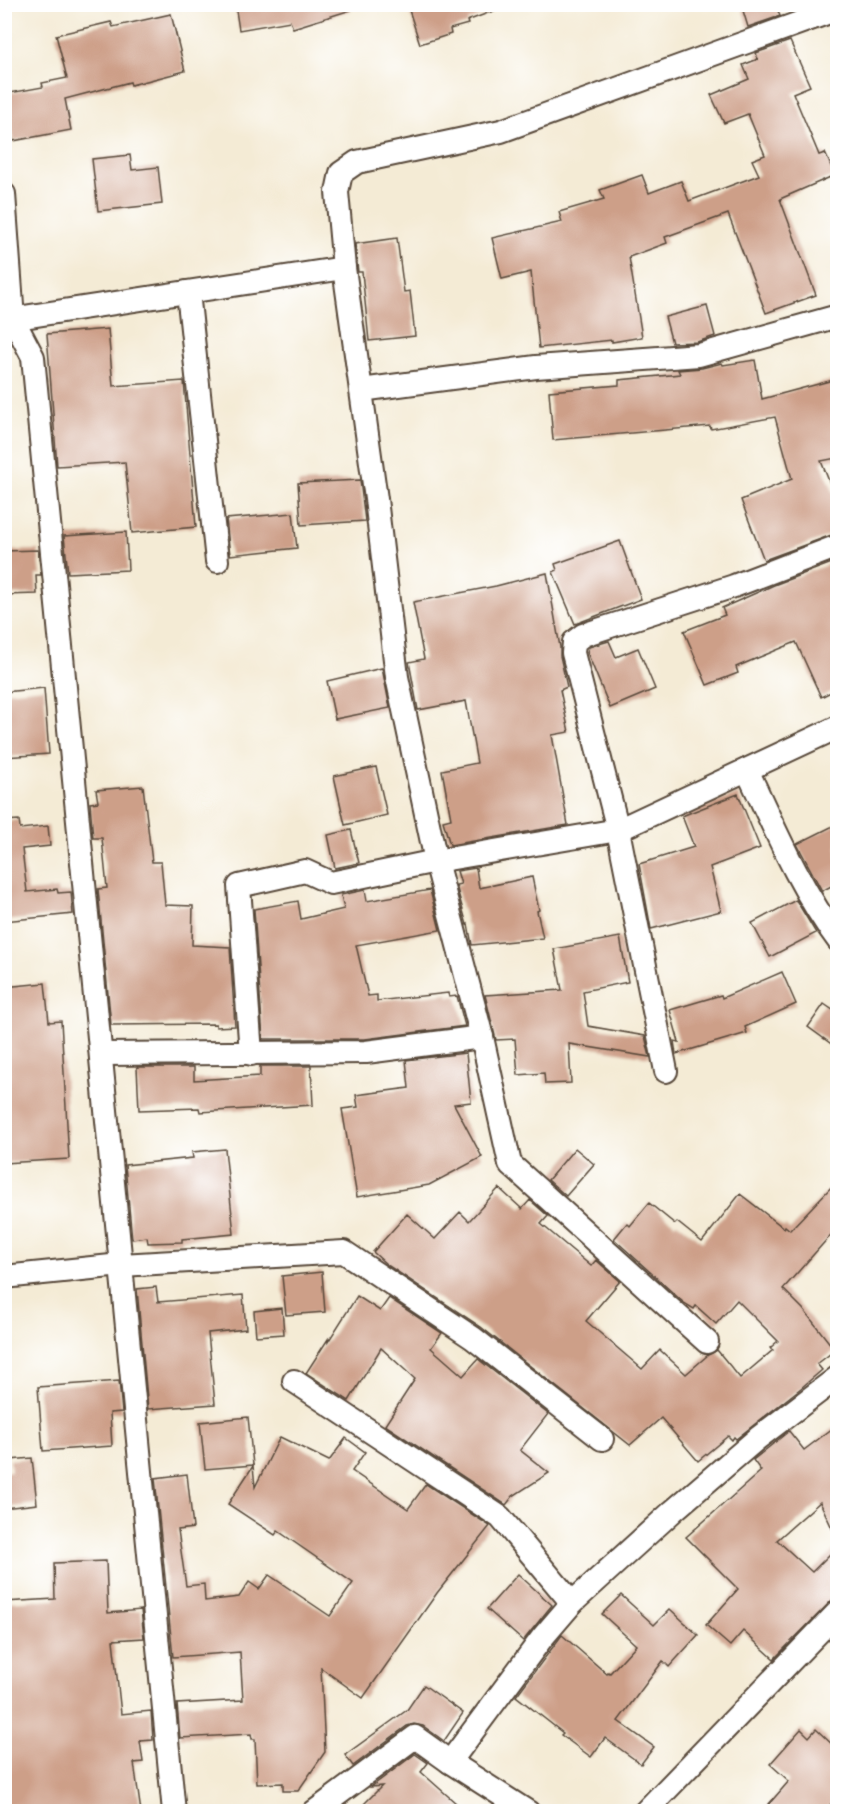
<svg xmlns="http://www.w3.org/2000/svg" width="842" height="1816" font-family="'Libre Bodoni',serif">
<rect width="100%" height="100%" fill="#fff"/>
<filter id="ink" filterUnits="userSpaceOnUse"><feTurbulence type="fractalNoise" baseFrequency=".0167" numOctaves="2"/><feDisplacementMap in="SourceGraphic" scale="12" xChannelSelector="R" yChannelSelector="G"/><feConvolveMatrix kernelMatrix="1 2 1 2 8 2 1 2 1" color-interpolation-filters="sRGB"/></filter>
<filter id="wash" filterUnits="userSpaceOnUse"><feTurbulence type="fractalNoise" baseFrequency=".008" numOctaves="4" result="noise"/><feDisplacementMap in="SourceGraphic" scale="24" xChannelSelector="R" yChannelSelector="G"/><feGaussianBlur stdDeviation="1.35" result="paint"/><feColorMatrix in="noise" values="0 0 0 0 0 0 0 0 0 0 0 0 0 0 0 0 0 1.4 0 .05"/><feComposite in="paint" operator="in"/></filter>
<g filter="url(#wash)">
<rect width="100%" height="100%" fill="#f4ebd5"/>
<g id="blocks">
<g fill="#cd9f88">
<polygon points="235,4 351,4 351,10 293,28 290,21 239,30"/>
<polygon points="407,4 504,4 504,7 467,21 468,24 450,29 451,34 420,44"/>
<polygon points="741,4 775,4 780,16 748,27"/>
<polygon points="171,14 185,71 131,85 130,82 65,99 71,130 13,141 4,94 43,87 42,83 67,78 56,35 111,22 113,27"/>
<polygon points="790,41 810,86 793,93 819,155 825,153 835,175 780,199 816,295 766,313 728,214 665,237 667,243 629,257 642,337 612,342 612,340 539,348 531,272 502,279 492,238 562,222 559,212 604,199 600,190 642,175 649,193 681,181 689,201 759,175 752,160 765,155 748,114 724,123 711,95 749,79 743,65 758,59 756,53"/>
<polygon points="130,155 132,170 158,167 162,204 98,211 92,159"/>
<polygon points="397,238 404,292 410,291 415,336 369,341 362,272 358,272 355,244"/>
<polygon points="707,306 715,336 697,342 672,343 665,317"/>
<polygon points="108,329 113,386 184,381 196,527 132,533 125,462 57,466 47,334"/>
<polygon points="755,360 762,399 837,379 837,458 821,461 837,501 837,533 764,560 741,500 792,479 775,417 711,429 710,426 553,440 549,391 619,385 619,380 680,374 678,370 702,368 722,363 723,365"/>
<polygon points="360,480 365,521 301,525 298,483"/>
<polygon points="293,513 297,548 230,555 226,519"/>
<polygon points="126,532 128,570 68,573 64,536"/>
<polygon points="620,541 641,599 575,624 553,572 557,570 555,564"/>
<polygon points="38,550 41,575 36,575 37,594 4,595 4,551"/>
<polygon points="837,561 837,689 821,697 796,642 736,667 738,673 707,685 684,631 725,615 722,608 774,585"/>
<polygon points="547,573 560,647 560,656 567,687 560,690 569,732 552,735 568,825 450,845 443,821 451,819 442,770 477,763 466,701 418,710 409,662 424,659 413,602 496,586"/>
<polygon points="609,641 616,657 638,648 655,689 610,708 587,652 589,647"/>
<polygon points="382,668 390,708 335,719 327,681"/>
<polygon points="44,688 49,754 4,757 4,692"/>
<polygon points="376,767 387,815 345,825 334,776"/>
<polygon points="143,786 152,862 161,862 165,905 193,906 192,945 230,947 235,1026 216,1027 216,1024 111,1025 98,889 107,888 102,838 93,838 90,803 98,802 96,790"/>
<polygon points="738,794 760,848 710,867 721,911 651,929 639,864 694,847 682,816"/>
<polygon points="19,820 20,829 48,826 50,846 22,849 27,892 57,889 58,893 71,892 73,914 4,921 4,821"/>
<polygon points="837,824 837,883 822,891 797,844"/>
<polygon points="351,830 359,863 335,868 328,835"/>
<polygon points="476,868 479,888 532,877 539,910 537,911 543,938 472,945 468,924 467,925 456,885 461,884 457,871"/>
<polygon points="365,890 367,901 430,890 440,930 356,945 368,996 377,995 377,1001 448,993 449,997 457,996 465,1026 365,1039 263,1039 254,909 298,901 301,919 344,909 341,895"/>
<polygon points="796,900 816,933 770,957 752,923"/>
<polygon points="620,937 628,982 583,991 588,1026 645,1036 650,1057 569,1044 571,1083 545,1084 544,1073 518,1075 515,1039 496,1040 485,995 562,990 554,949"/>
<polygon points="782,972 796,1004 745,1027 747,1033 676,1054 674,1041 679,1042 670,1010 721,995 722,998"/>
<polygon points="45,983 49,1022 61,1021 69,1159 4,1163 4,987"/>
<polygon points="824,1004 837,1013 837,1048 808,1027"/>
<polygon points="466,1053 471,1102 454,1104 482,1157 429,1185 357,1197 342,1109 358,1107 356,1095 409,1088 406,1060"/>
<polygon points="260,1066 311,1066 313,1105 200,1112 199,1108 139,1110 137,1067 194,1067 194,1080 260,1076"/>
<polygon points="575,1148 594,1164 566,1196 548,1180"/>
<polygon points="225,1149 234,1234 182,1239 182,1242 148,1243 147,1237 132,1239 125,1165 193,1158 192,1152"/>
<polygon points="837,1181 837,1228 783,1289 803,1309 835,1350 817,1364 822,1370 801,1388 736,1439 734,1437 732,1440 728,1436 698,1461 661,1418 630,1445 481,1327 386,1264 373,1252 407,1214 435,1239 460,1212 469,1221 499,1188 522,1209 530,1200 548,1216 541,1224 591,1266 596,1260 620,1281 586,1321 642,1369 660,1350 686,1374 708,1355 717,1350 740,1378 773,1350 770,1348 778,1341 737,1300 716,1324 696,1306 694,1309 684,1303 614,1239 627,1223 630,1226 649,1203 675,1224 677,1222 702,1242 740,1194 784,1228 785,1226 790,1230"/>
<polygon points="322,1272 325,1312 286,1315 282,1276"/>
<polygon points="156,1287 158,1302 243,1295 246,1329 208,1333 215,1404 148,1409 137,1289"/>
<polygon points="357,1296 380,1311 389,1298 442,1333 431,1348 463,1376 478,1359 548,1414 520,1450 549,1473 513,1496 506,1505 385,1425 415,1379 381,1348 349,1401 306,1373 328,1339 328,1342"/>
<polygon points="282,1308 284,1334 256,1336 254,1311"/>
<polygon points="119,1381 122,1412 110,1413 112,1446 43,1451 38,1387"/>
<polygon points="248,1417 253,1465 205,1469 200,1422"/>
<polygon points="837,1425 837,1539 820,1502 777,1540 812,1572 837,1547 837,1595 774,1659 743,1631 730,1646 706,1625 738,1589 686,1537 761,1471 753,1460 789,1431 804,1450"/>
<polygon points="280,1437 329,1461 346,1438 365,1452 352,1471 408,1509 426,1484 490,1526 437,1593 363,1698 321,1668 325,1752 298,1791 283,1791 283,1783 257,1784 255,1739 252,1739 251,1734 180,1738 177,1704 243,1700 240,1652 173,1657 155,1478 187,1474 193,1528 178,1530 186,1586 204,1584 205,1601 239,1597 249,1582 259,1589 269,1575 330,1616 353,1583 278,1531 275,1535 228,1504 253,1466 255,1487"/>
<polygon points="32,1458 37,1504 4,1508 4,1472 11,1471 10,1460"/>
<polygon points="106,1561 108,1613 141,1610 144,1638 113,1640 121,1714 151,1711 153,1740 140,1741 143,1762 134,1763 141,1812 4,1812 4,1602 55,1599 54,1563"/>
<polygon points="518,1574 552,1605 523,1641 487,1609"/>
<polygon points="621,1595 654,1625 670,1609 698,1635 669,1667 663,1661 618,1721 654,1747 641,1764 605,1738 591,1757 561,1735 563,1733 516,1696 562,1635 607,1674 608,1672 610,1673 636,1645 602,1614"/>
<polygon points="424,1685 463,1713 444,1741 423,1726 414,1724 407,1726 353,1766 345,1755 407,1710"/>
<polygon points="801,1729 809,1737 816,1729 837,1749 837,1797 824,1812 762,1812 789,1781 770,1764"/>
<polygon points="415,1754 428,1763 421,1772 466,1812 356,1812 382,1786 371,1787"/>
</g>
</g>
</g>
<g filter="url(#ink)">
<use href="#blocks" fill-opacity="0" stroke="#574739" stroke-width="1.5"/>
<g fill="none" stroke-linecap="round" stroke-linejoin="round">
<defs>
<g id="street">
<polyline points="4,194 13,319 33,357 174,1812"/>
<polyline points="188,292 217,561"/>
<polyline points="4,320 344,268"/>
<polyline points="361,390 536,367 699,355 838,316"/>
<path d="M747,770C774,827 800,889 838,940"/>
<polyline points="101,1054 366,1052 482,1037"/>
<polyline points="251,1054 239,886 305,871 331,883 436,861 618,830 838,727"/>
<polyline points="666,1071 618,830 573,653 574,642 583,635 734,586 838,546"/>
<polyline points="4,1277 121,1265 344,1252 473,1338 602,1439"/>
<polyline points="707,1342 510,1164 482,1037 436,861 397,677 376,499 344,268 337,192 341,173 357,162 501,131 838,9"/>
<polyline points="294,1381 500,1517 572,1603"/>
<polyline points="450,1762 542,1638 572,1603 673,1511 758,1438 838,1377"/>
<polyline points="314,1812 415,1737 450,1762 528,1812"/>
<polyline points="645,1812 838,1612"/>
</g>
</defs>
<use href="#street" stroke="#574739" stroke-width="26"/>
<use href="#street" stroke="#fff" stroke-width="22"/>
</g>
</g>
<rect width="842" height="1816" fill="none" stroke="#fff" stroke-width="24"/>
</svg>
